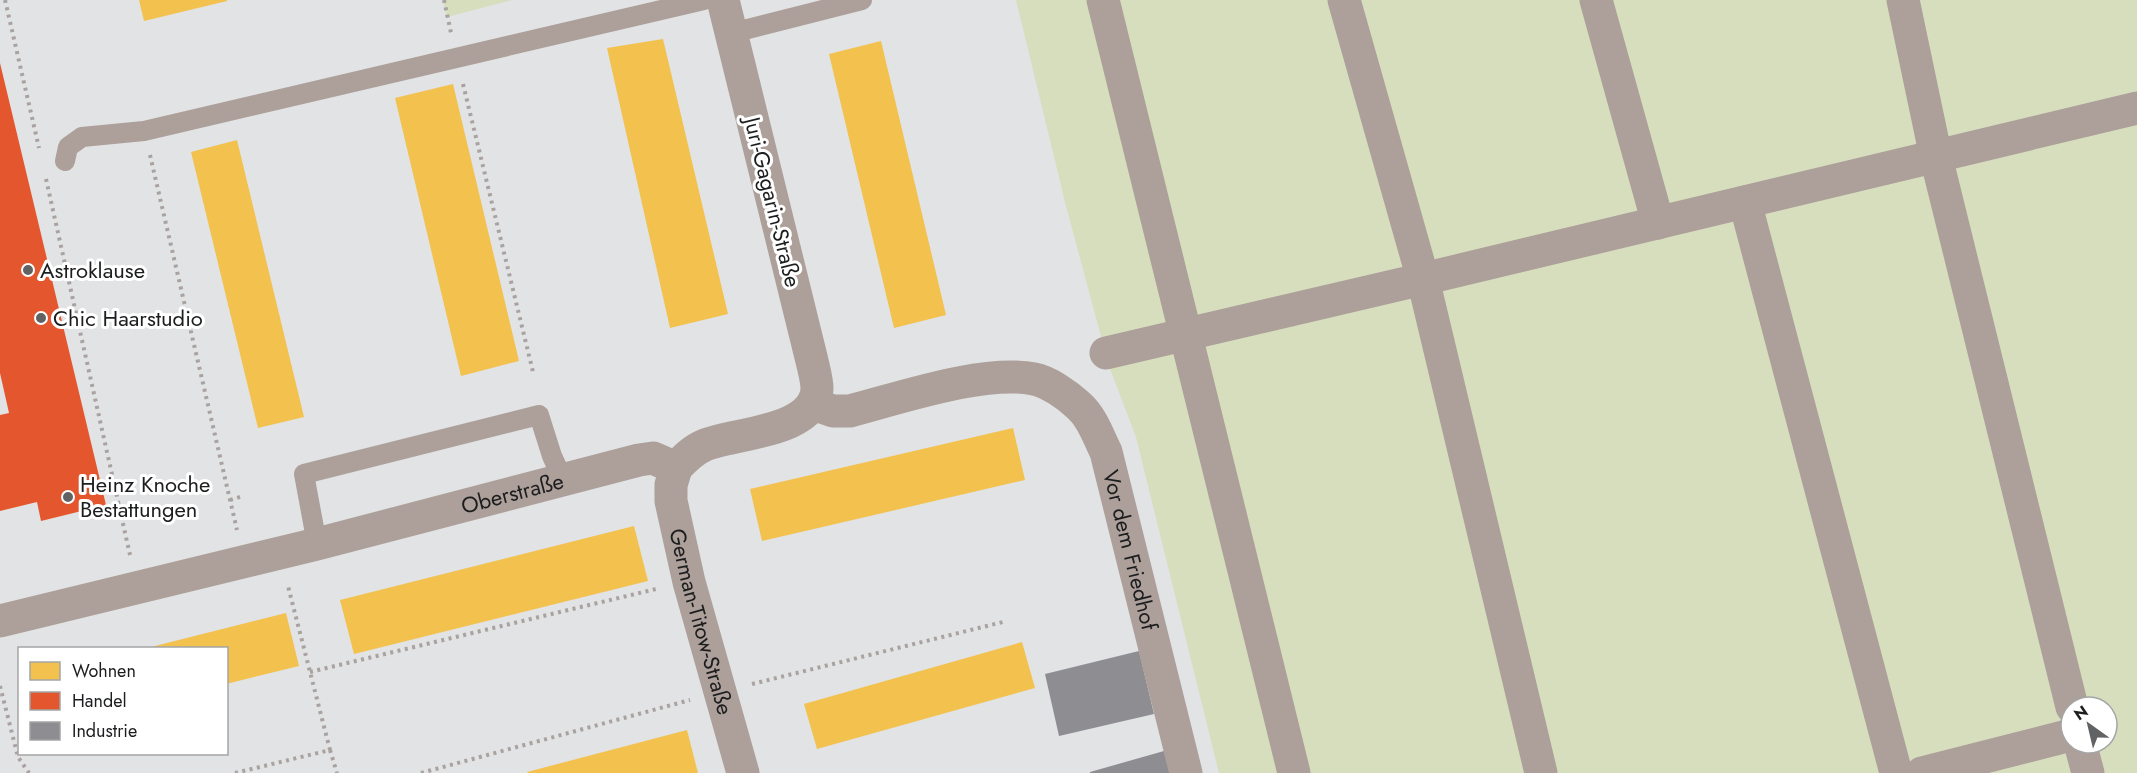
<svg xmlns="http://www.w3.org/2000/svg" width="2137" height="773" font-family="Jost,sans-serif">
<rect width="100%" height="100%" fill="#e1e3e5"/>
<g fill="#d6debd" fill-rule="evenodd">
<polygon points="443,0 512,0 447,17"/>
<path d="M1016,0H2137V773H1219L1136,437L1109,366L1066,206ZM2071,707H2107V743H2071Z"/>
</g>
<g fill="#f2c14e">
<polygon points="139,0 227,0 227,1 144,21"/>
<polygon points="663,39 728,314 670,328 607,48"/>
<polygon points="881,41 946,315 894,328 829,54"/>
<polygon points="453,84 519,361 461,376 395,98"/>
<polygon points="237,140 304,417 258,428 191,152"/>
<polygon points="1013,428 1025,480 762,541 750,489"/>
<polygon points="634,526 648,581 354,654 340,600"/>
<polygon points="286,613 299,666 226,684 226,648 147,648"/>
<polygon points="1022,642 1035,688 817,749 804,704"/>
<polygon points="687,730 698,773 528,773 527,772"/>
</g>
<polygon fill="#e4572e" points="0,63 106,505 41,521 37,502 0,511 0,415 9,413 0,373"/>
<g fill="#8d8d92">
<polygon points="1139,651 1154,714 1059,736 1045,674"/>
<polygon points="1164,751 1170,773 1090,773 1090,772"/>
</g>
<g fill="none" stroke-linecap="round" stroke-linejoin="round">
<g stroke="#aaa29f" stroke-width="4" stroke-dasharray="3 4.5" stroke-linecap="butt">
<polyline points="5,0 39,148"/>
<polyline points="444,0 451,33"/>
<polyline points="463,84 533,372"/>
<polyline points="150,155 237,530"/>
<polyline points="46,179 130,555"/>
<polyline points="230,500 243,496"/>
<polyline points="310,672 656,589"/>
<polyline points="752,684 1003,622"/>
<polyline points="0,686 18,757 29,773"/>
<polyline points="330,750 337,773"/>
<polyline points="235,773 330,750 288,586"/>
<polyline points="421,773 690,700"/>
</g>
<g stroke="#ad9f99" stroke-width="20">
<polyline points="732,33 862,0"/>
<polyline points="65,161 68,147 82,137 144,131 704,0"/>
<polyline points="317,544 304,474 539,415 552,456 563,480"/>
</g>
<g stroke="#ad9f99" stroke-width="33">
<polyline points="1103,0 1294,773"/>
<polyline points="1344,0 1423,279 2137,108"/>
<polyline points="1596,0 1658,223"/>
<polyline points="1903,0 1936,157 2072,707"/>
<polyline points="1745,202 1896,773"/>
<polyline points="1106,353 1423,279 1541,773"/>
<path id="s1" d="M813,404L833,411H850C900,398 985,369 1034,379C1049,382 1067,395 1078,405C1092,417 1098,436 1106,452L1186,773"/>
<path id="s2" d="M676,468L671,485V501L689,582L743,773"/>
<path id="s3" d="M0,621L317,544L639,460L653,458L676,468C685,458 693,450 705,445C735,433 815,432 817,389C817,380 814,370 812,361L723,0"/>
<polyline points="2080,743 2088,773"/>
<polyline points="1922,773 2071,735"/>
</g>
</g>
<g fill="#616264" stroke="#fff" stroke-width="2">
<circle cx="28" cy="270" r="6"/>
<circle cx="41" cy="318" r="6"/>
<circle cx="68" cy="497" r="6"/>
</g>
<g text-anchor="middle" stroke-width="6" stroke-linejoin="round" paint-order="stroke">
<g font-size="22" fill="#1c1d1e" stroke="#fff">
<text transform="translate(773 202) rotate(76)" y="8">Juri-Gagarin-Straße</text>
<text dy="8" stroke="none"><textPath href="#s3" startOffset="528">Oberstraße</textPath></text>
<text dy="8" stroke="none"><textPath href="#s1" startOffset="434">Vor dem Friedhof</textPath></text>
<text dy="8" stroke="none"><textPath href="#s2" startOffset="158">German-Titow-Straße</textPath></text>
</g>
<g font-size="22" fill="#1c1d1e" stroke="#fff" text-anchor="start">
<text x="40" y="278">Astroklause</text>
<text x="53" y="326">Chic Haarstudio</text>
<text x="80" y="492">Heinz Knoche<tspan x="80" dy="25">Bestattungen</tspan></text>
</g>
</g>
<rect x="18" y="647" width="210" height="108" fill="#ffffff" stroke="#a4a5a5" stroke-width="1.5"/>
<rect x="30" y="662" width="30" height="18" fill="#f2c14e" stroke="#a4a5a5" stroke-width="1.5"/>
<text x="72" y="677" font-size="18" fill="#1c1d1e">Wohnen</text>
<rect x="30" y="692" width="30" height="18" fill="#e4572e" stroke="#a4a5a5" stroke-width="1.5"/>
<text x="72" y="707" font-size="18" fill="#1c1d1e">Handel</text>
<rect x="30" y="722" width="30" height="18" fill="#8d8d92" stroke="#a4a5a5" stroke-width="1.5"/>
<text x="72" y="737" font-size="18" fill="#1c1d1e">Industrie</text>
<g transform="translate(2089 725) rotate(326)"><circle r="28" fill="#ffffff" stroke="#a4a5a5" stroke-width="1.5"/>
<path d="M0-4.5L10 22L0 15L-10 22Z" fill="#616264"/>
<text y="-9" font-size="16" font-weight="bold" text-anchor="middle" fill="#1c1d1e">N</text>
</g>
</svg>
